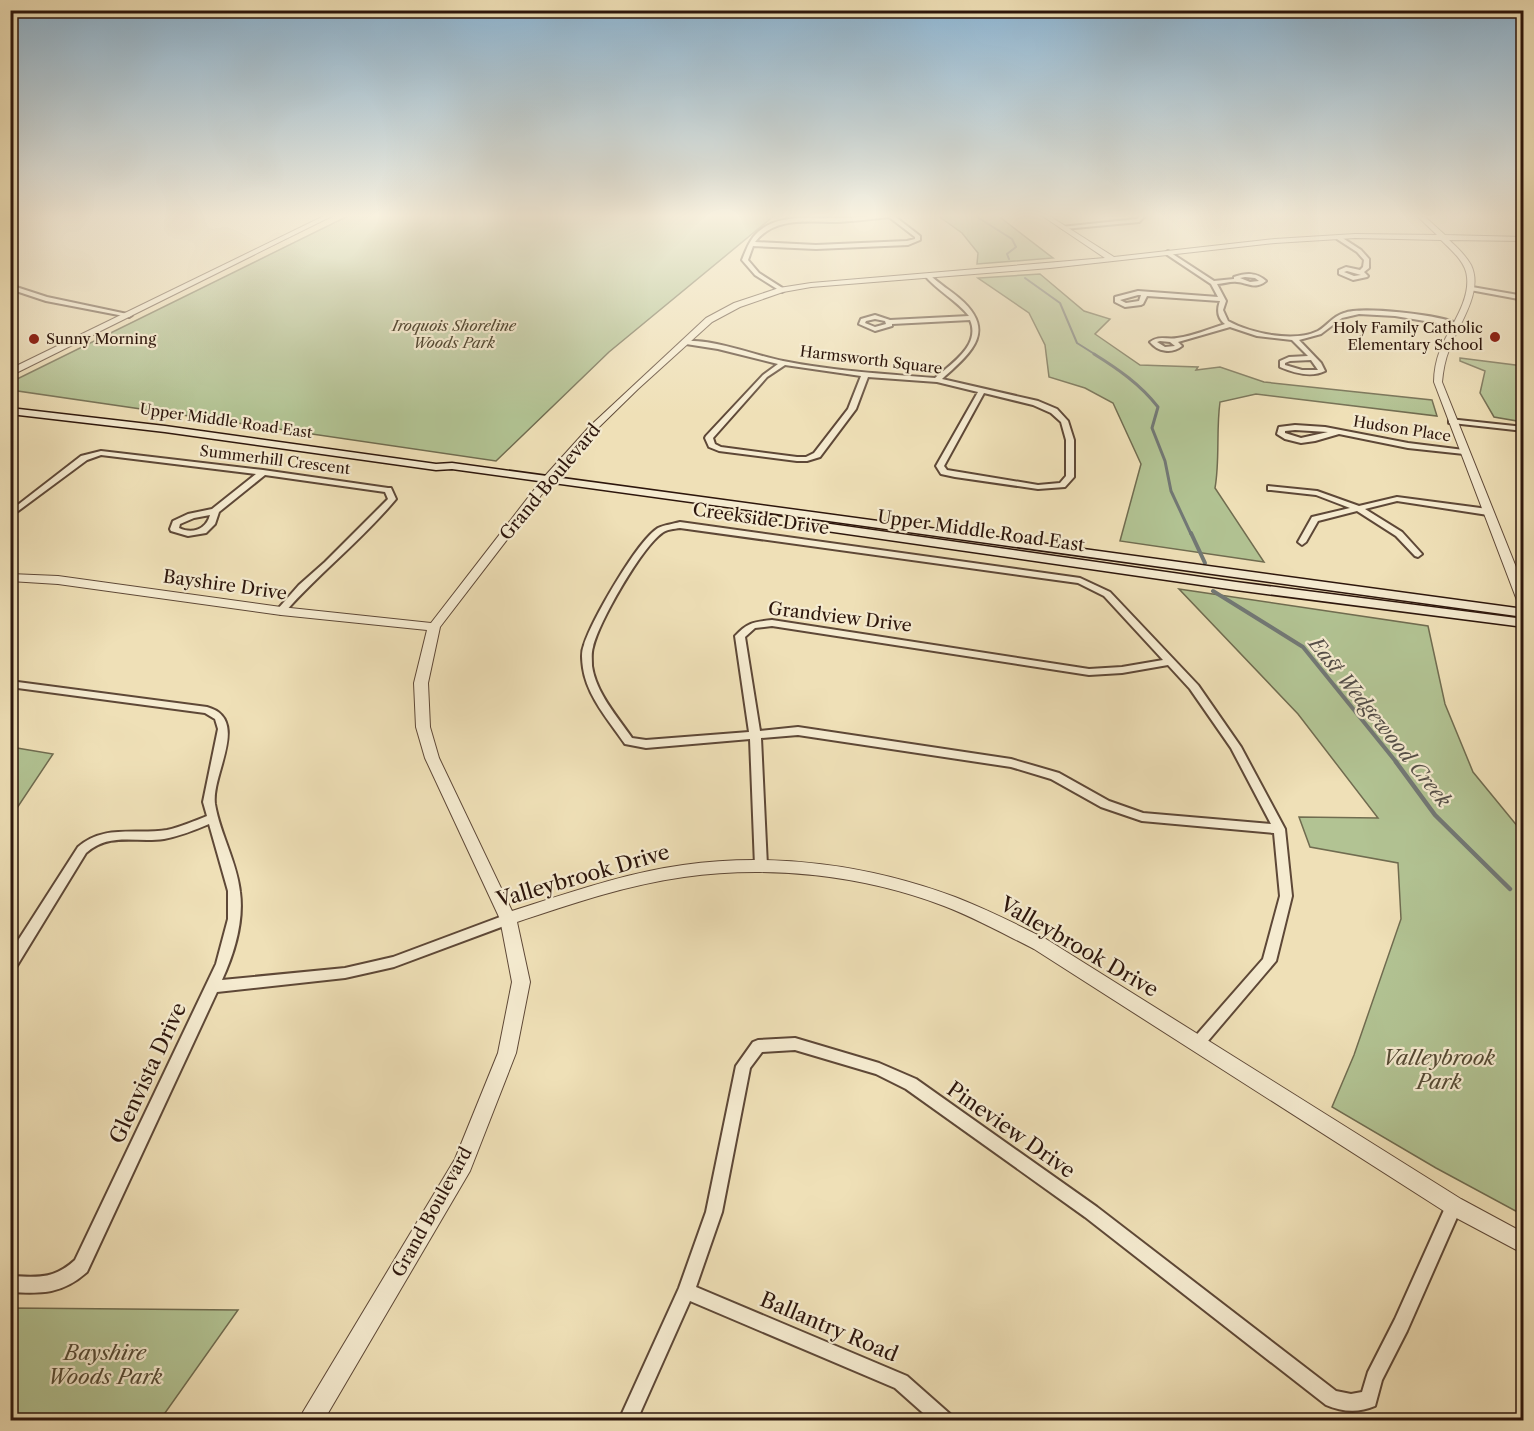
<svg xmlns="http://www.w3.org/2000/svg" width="1534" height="1431" font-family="'Libre Caslon Text',serif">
<rect width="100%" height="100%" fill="#efe0b7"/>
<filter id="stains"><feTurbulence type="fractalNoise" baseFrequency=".00333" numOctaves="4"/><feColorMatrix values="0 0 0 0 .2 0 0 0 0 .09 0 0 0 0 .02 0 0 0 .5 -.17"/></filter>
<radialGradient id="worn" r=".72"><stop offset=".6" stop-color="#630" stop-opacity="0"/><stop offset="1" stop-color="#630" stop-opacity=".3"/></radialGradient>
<g fill="#b2c393" stroke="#706c50" stroke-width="1.5">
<polygon points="350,215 775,215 609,352 496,461 11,390 11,382"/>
<polygon points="937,215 997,215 1053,258 977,264 978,253 962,233"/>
<path d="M1040,274L1084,311L1110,319L1095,334L1140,365L1198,367L1196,370L1220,367L1264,382L1432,400L1437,416L1256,394L1220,402C1216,431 1220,460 1215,488L1264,562L1120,541L1141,464L1113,403L1085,388L1049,377L1045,345L1029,313L978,278Z"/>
<polygon points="1460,358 1523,366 1523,422 1494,417 1480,393 1485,371 1460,361"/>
<polygon points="1179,589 1428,626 1445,704 1473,772 1523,833 1523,1215 1436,1168 1332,1107 1354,1055 1401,919 1398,863 1310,847 1299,817 1378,818 1298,714"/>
<polygon points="11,747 53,754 11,817 10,747"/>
<polygon points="11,1308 238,1310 160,1420 11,1420"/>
</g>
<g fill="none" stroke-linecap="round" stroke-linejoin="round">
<g stroke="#727875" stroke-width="2">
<polyline points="974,215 1012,239 1016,247 1007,254 1009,259"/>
<polyline points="1025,278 1060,303 1077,343 1096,355"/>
</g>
<path stroke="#727875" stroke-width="3" d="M1094,354C1118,369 1140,384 1158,407L1152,428L1165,461L1171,491L1191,534"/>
<g stroke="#727875" stroke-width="4">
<polyline points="1191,533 1205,563"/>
<polyline points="1213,591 1303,647 1397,763"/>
</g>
<polyline stroke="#727875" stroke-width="4.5" points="1396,762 1435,815 1510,889"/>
<defs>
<g id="minor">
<path d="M880,215H893L920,236V240L908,245L816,249L753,246L748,260L759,273L784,289V291L782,292L755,275L742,260C746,250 750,239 758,232C779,213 813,219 838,218C852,218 866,216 880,215ZM889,217L915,237V239L907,241L816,245L755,242C775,216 808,222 838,222C855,221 872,219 889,217Z"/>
<polygon points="1141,215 1146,215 1139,222 1064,229 1061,227 1137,219"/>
<path d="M1337,237H1341L1361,250L1369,259V268L1364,272L1368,276L1367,277L1353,280L1339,274V270L1346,267L1360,270L1363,267L1364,260L1357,252L1337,239ZM1347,271L1361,275L1354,276L1344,272Z"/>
<path d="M1168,251L1214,281L1234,279V277C1246,273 1256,272 1266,281C1255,290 1249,283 1237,282C1231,281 1223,284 1217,284L1226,301L1223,310L1228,321C1250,333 1293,343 1318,331C1327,326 1333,316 1344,313C1362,306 1442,315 1458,324L1455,326L1395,316L1359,314L1342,318L1321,334L1299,340L1321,363L1325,371C1311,378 1294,373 1280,367V361L1289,357L1308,356L1292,340L1257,336L1230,327L1178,342L1182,346C1172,354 1158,352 1150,342C1159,335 1167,340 1177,338C1193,336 1209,329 1225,324C1217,318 1217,309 1220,301L1147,296L1143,304L1141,305L1125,307L1115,302V297L1138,291L1218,297L1211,284L1166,254L1165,253ZM1245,277L1255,278L1259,281L1250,282L1240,278ZM1138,295H1141L1139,301L1126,303L1120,300ZM1160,341L1170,342L1175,346L1165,347L1157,342ZM1311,360L1318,370H1302L1285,365V363L1290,361Z"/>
<path d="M926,275H930C939,284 950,290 959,298C998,331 971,353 942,379L1038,401L1057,409L1068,421L1074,440V477L1065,487L1038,489L955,477L941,474L936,466L978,392L937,382L868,377L856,409L820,457L807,461H797L719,451L709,447L705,438L706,436L763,375L778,364L718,349L686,344L684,343V341C714,339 753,355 783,361C833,371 885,374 935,378C952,363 981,345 970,320L892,324V326L875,331L859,324L861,319L875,315L890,320L969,316C956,300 938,291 925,276ZM875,319L885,321L886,324L875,327L865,323L866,321ZM785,365L861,376L848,409L814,453L806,457H797L721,447L715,444L713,438L767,377ZM984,393L1033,405L1051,413L1061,422L1066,440V476L1060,483L1038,485L947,470L944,466Z"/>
<polygon points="10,285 47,297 132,315 129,317 46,301 10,289"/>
<polygon points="1472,287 1524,296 1524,300 1470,290 1469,289"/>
<polygon points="1449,419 1524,427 1524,431 1452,423 1449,423"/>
<path d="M1295,425L1325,427L1408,443L1464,450L1468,452L1464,454L1408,448L1339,434L1315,441L1301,443L1285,439L1277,434L1279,427ZM1295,430L1328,432L1301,438L1285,433V431Z"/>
<path d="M101,451L263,470L388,488H391L396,499C362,540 319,573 284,613L281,614L276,611L299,585L325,562L388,499L385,492L265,475L219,512L215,524L206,533L188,536L171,531L170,529L173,521L188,514L212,509L256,474L101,455L87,460L10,517V511L81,456ZM210,515C206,530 192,534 179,528L180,524L194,518Z"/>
<polygon points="1268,486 1317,491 1359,506 1397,497 1488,509 1492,512 1488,515 1397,501 1365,509 1402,532 1422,554 1418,557 1415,556 1396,536 1357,511 1318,521 1306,542 1302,545 1298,542 1312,517 1350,508 1316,495 1271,490 1268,490"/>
<path d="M680,522L1080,578L1110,592L1198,685L1241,747L1285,829L1292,896L1276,961L1202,1048L1197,1050L1192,1048L1190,1044L1192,1040L1263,959L1280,896L1274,833L1142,821L1101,807L1051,779L1011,767L798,735L761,738L767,866L765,869L761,871L757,869L755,866L750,739L646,748L625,744C609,721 587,696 583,668C582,660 581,652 584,645C592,620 637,541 658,528C664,525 673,524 680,522ZM680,528L1078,583L1104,596L1163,660L1122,667L1089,669L772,620C754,622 748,622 735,636L749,732L646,740L632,738C617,716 596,693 592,666C592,660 591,653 593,647C599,622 641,548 662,533C667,529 674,529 680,528ZM772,626L1089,675L1122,673L1168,665L1190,689L1231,748L1271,824L1143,813L1109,801L1059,773L1011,759L798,727L760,731L745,637L755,628Z"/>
<path d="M10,681L207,707C251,719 211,774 215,804C220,834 237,862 240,892C244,921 234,954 222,980L345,968L393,957L508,914L512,915L514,919L512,923L394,967L345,978L217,992L87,1272C62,1294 42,1294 10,1292V1276C38,1277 53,1280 75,1260L216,964L228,919V891L209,824C195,830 180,836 164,839C135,843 110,832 86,853L15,969L10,970V953L78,847C104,824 136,835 167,830C181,827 194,821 207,816L203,802L218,729L215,719L205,713L10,687Z"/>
<path d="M795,1038L879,1063L916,1079L1097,1207L1336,1391L1351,1394L1362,1392L1368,1372L1395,1319L1448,1201L1454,1198L1460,1201L1462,1206L1407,1331L1382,1380L1375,1406C1359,1413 1342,1412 1326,1405L1085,1217L906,1089L876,1074L795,1050L762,1052L750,1068L722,1212L696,1287L907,1376L950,1414L953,1420H931L895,1388L690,1301L637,1420H619L679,1288L706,1212L736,1066L753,1042L758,1040Z"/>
</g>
<g id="tertiary">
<polygon points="326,215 334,215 10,376 10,369"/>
<path d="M1041,215H1048L1114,257L1275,239L1355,234L1437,235L1416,215H1423L1445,235L1524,237V241L1449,240C1457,247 1466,256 1471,265C1484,292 1458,325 1449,350C1445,360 1443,371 1442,382L1524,587V606L1518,603L1434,382C1434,371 1436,361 1440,350C1449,328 1470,302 1467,277C1466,262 1451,250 1441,240L1355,238L1275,243L1050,268L811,287L783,292L740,307L712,322L638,389L596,430L552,481L440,627L428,683L430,727L439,758L512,911C568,893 625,873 683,865C774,852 870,865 955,897C986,909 1016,924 1046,939L1461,1199L1524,1233V1254L1447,1213L1034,949C1004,934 975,918 944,906C862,875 770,865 684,877C626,885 571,904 517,922L530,982L516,1053L470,1171L324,1420H300L303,1412L455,1159L498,1053L512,982L500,919L425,758L416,727L414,683L427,630L281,615L58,584L10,581V574L58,576L281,607L431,623L544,477L590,426L706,318L734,303L779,288L811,283L1105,258Z"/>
</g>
<g id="secondary">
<polygon points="10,408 165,426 436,464 452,463 1524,609 1524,617 452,469 436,470 165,432 10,414"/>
<polygon points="740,511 1236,582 1524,619 1524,627 1236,590 736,518 734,515"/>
</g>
</defs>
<use href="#minor" stroke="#5e4837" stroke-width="4"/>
<use href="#tertiary" stroke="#5e4837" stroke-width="2"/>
<use href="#secondary" stroke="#2d160c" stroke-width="3"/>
<use href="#minor" fill="#f5ebd0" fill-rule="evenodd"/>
<use href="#tertiary" fill="#f5ebd0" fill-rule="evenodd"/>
<use href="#secondary" fill="#f5ebd0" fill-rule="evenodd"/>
</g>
<linearGradient id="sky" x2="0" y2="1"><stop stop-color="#8bb6d6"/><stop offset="0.52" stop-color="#f8f1df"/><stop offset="1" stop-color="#f8f1df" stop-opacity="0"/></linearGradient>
<rect width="1534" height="415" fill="url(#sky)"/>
<g fill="#8f2418" stroke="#f5ebd0" stroke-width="2">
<circle cx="1495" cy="337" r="6"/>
<circle cx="34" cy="339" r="6"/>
</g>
<g text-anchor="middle" stroke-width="4.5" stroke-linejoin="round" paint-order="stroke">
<g font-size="15" font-style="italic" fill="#554a34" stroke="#f5ebd0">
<text x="454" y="331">Iroquois Shoreline<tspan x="454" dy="17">Woods Park</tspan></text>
</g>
<g font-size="15" fill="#2d160c" stroke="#f5ebd0" text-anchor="end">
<text x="1483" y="333">Holy Family Catholic<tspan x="1483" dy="17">Elementary School</tspan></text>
<text x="46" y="344" text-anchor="start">Sunny Morning</text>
</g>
<g font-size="15" fill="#2d160c" stroke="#f5ebd0">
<text transform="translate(871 360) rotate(7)" y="5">Harmsworth Square</text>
<text transform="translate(226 421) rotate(8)" y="5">Upper Middle Road East</text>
<text transform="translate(1402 429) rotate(9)" y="5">Hudson Place</text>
<text transform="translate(275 460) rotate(7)" y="5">Summerhill Crescent</text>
</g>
<g font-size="18" fill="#2d160c" stroke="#f5ebd0">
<text transform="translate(550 482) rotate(-50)" y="6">Grand Boulevard</text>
<text transform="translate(761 519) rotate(8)" y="6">Creekside Drive</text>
<text transform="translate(981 531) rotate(8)" y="6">Upper Middle Road East</text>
<text transform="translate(225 585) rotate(8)" y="6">Bayshire Drive</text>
<text transform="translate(840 617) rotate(7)" y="6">Grandview Drive</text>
<text transform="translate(432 1212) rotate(-61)" y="6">Grand Boulevard</text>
</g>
<g font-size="20" font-style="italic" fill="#554f49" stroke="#f5ebd0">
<text transform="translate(1380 722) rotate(51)" y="7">East Wedgewood Creek</text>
</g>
<g font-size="21" fill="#2d160c" stroke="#f5ebd0">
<text transform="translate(583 876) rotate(-16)" y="7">Valleybrook Drive</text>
<text transform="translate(1079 947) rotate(30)" y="7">Valleybrook Drive</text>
<text transform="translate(148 1073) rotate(-65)" y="7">Glenvista Drive</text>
<text transform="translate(1011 1130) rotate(35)" y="7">Pineview Drive</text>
<text transform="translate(829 1327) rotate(23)" y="7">Ballantry Road</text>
</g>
<g font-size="21" font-style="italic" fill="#554a34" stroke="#f5ebd0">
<text x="1439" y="1065">Valleybrook<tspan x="1439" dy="24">Park</tspan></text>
<text x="105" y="1360">Bayshire<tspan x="105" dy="24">Woods Park</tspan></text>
</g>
</g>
<rect width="1534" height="1431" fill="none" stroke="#efe0b7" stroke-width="36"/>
<rect x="12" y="12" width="1510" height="1407" fill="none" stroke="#2d160c" stroke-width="3"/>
<rect x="18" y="18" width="1498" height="1395" fill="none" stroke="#2d160c" stroke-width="1.5"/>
<rect width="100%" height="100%" filter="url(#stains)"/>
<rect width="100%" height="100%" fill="url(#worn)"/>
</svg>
